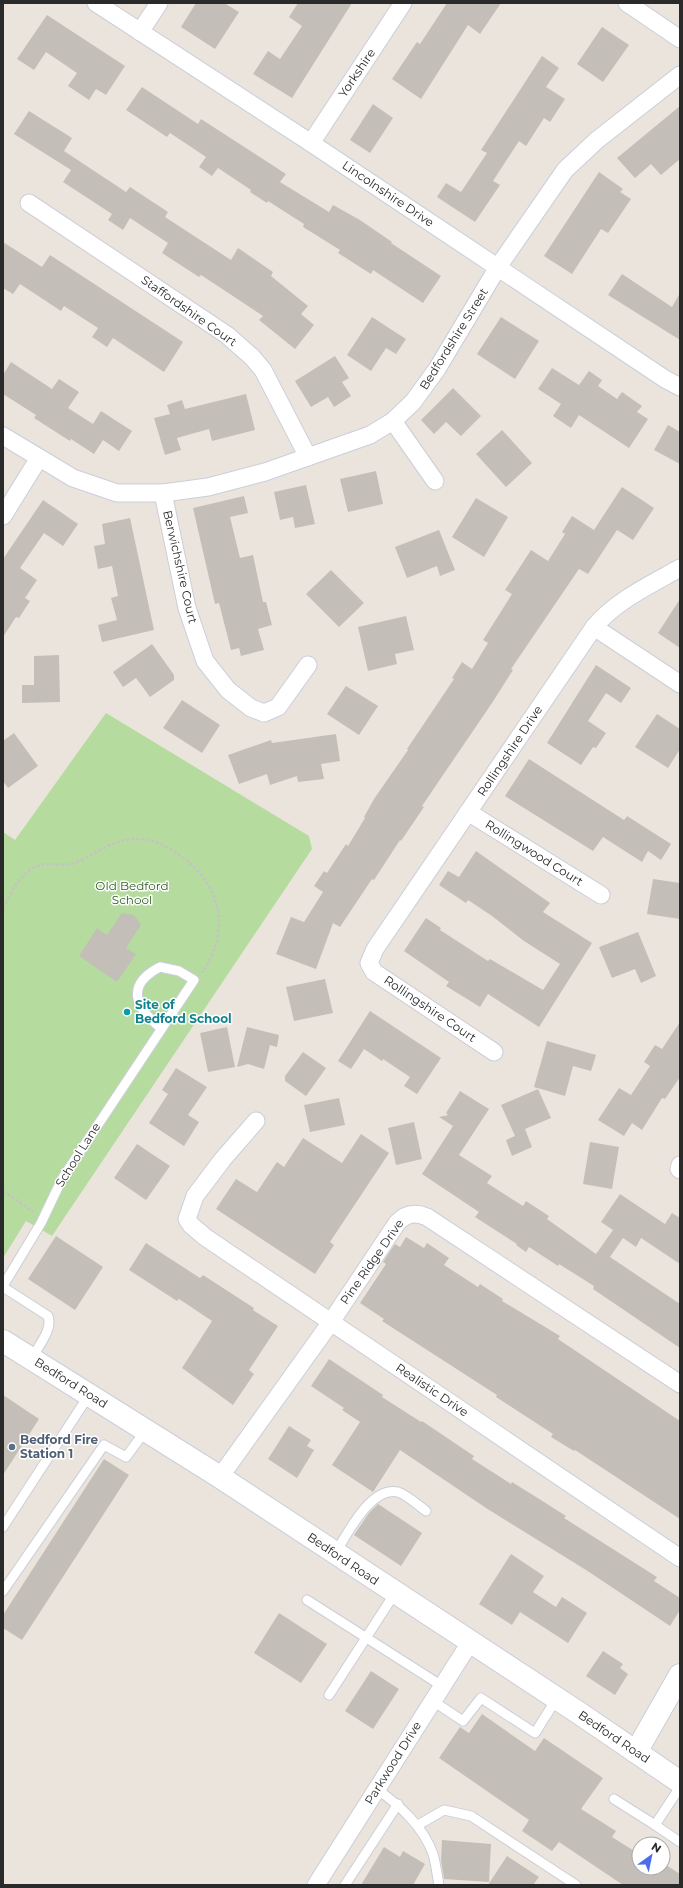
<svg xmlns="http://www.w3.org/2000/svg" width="683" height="1888" font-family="Montserrat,sans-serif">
<rect width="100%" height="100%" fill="#eae4dd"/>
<polygon fill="#b5dc9e" points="106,713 309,836 312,849 52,1236 26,1221 3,1258 3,832 15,840"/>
<g fill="#c3bfb8">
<polygon points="196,3 224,3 239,12 215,49 181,27"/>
<polygon points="298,3 352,3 292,98 253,74 268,51 280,59 302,26 289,17"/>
<polygon points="447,3 501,3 480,34 468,25 421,99 392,79 417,42 420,44"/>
<polygon points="47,15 125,66 106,95 96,89 89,100 68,86 77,73 46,52 34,70 17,59"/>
<polygon points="602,27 629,45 603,82 577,64"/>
<polygon points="542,56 559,68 546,87 565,99 550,122 544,118 526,146 519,141 493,181 500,185 475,222 437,197 446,183 461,192 487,153 481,150"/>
<polygon points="142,87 198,124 201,119 286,174 280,182 329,212 333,205 360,220 392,242 391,243 441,276 423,303 373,270 371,274 338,253 340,250 303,227 304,224 268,201 267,203 250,192 251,190 218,168 212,176 199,167 206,157 170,133 167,137 126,110"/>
<polygon points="373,104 393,118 370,153 350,140"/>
<polygon points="680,106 680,159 661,175 651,164 635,178 617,158"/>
<polygon points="29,111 72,138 64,151 126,192 130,187 168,212 165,217 231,260 238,248 273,272 271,276 308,306 301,314 314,325 295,349 259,320 263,316 201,275 199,277 162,253 168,243 130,218 123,230 108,220 112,214 63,182 71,170 14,134"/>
<polygon points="599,172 623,189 620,192 631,199 608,233 601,229 572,274 544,256"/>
<polygon points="3,242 42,267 50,255 183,342 164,372 113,338 107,347 92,337 98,328 64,306 61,311 20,284 13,294 3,288"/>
<polygon points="622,274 672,307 680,293 680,340 608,295"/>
<polygon points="372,317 406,339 396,354 386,348 371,371 347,355"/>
<polygon points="501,317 539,341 515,379 477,354"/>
<polygon points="335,356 349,378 342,382 351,396 334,407 328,397 311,407 295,381"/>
<polygon points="11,362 52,389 59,379 79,392 68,408 93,424 101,411 132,431 119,451 103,440 94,454 71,439 70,441 34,418 36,415 3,394 3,375"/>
<polygon points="552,368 579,385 589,371 602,380 598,386 617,399 622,392 642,406 637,412 648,419 629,448 579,415 571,428 553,416 561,404 538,389"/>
<polygon points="453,388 481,416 461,436 446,422 434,434 421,420"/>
<polygon points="246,394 255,430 212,441 209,429 177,438 181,450 165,455 154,418 170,414 167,405 182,400 185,409"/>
<polygon points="668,425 680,432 680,464 654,450"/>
<polygon points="502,430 532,463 506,487 476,454"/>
<polygon points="376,471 383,504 348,512 340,479"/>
<polygon points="306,485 315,524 295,528 293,517 280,520 274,492"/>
<polygon points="622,487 654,508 633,540 617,530 588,574 579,569 511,669 513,670 492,703 422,806 424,807 401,841 400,840 374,880 372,879 340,927 333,923 316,969 276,954 291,917 304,922 323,892 314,886 324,871 327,873 346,844 348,846 365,818 364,817 374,799 408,750 407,749 454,679 452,678 462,662 472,669 488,643 483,640 512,594 505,590 531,550 548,561 565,534 562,532 572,516 594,530"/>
<polygon points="244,496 248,513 230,517 240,558 253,555 263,602 266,602 272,625 258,629 264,650 241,656 239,648 231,650 219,603 215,604 193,508"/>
<polygon points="476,498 508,517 484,557 452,537"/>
<polygon points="43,500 78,524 63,546 44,533 20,568 37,580 25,598 30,601 19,618 16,617 3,637 3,559"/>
<polygon points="130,518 154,630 102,642 98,625 117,620 111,598 118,596 112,566 98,569 94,546 105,544 102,524"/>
<polygon points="439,530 455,570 440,576 437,566 407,578 395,547"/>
<polygon points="331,570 364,603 339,627 306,594"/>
<polygon points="680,599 680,648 658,633"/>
<polygon points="406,616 414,650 395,654 397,664 368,671 358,627"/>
<polygon points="152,644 174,675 174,680 150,697 136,678 123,687 113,672"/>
<polygon points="59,655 60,702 22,703 22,685 34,685 34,656"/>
<polygon points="596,665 631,688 621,703 606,693 588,721 606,733 596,748 593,747 581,765 547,743"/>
<polygon points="346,686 378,706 359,735 327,714"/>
<polygon points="182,700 220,725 202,753 163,728"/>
<polygon points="657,714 680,729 680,749 668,768 635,747"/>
<polygon points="14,733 38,766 8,788 3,781 3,741"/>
<polygon points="336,734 340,761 321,764 324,779 298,782 297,776 270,785 267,774 239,784 228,755 271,740 272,743"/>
<polygon points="529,759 624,820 627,816 671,844 661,860 648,851 642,862 603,837 593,851 505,796"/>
<polygon points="476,851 550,903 543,912 592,943 539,1027 488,994 480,1007 446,986 449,982 404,951 426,918 441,928 440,930 488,961 490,959 543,990 560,964 524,941 492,916 468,900 466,903 439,885 448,871 459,877"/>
<polygon points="653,879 680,883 680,919 647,914"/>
<polygon points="122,913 134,915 141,925 126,948 136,954 117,982 79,956 97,928 107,935"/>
<polygon points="638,932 656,976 641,983 635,969 612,978 599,947"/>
<polygon points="325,979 333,1013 294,1021 286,987"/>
<polygon points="370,1011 441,1058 417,1094 404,1086 410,1077 383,1059 382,1061 364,1049 351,1069 338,1061"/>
<polygon points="680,1022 680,1077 665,1099 662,1098 642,1130 632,1123 624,1136 598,1120 619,1088 631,1095 650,1066 644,1062 655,1045 662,1049"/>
<polygon points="227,1027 235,1067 208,1072 200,1033"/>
<polygon points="247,1027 279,1035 277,1047 270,1045 264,1069 248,1064 237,1067"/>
<polygon points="547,1041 596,1055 591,1071 573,1066 565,1096 534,1087"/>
<polygon points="303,1052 326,1068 306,1096 285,1081 285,1076"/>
<polygon points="176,1068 207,1087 188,1115 199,1122 184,1146 149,1123 168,1094 162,1090"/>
<polygon points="538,1089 551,1118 525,1129 532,1147 512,1156 506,1140 515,1136 501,1105"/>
<polygon points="460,1091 489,1109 459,1155 492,1176 487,1183 523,1206 526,1201 549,1216 547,1219 596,1254 613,1230 601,1222 620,1194 665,1224 672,1213 680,1218 680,1264 641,1238 636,1247 623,1238 610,1257 680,1304 680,1348 593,1289 594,1286 559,1264 558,1266 529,1247 526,1252 516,1245 517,1244 475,1217 479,1212 422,1174 453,1126 439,1117 448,1115 446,1113"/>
<polygon points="339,1098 345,1125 310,1132 304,1105"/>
<polygon points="414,1122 422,1159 396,1165 388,1128"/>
<polygon points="361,1134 389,1153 330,1242 334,1245 315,1274 216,1209 236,1179 257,1192 277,1162 284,1167 303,1138 342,1163"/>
<polygon points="590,1142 619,1147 612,1189 583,1184"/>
<polygon points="137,1144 170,1166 146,1200 114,1178"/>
<polygon points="56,1236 103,1267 75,1310 28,1279"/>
<polygon points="406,1237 424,1248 427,1243 449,1258 444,1265 478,1287 480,1284 503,1299 502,1301 560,1336 558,1339 680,1421 680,1519 575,1450 574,1451 551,1437 553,1434 496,1397 497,1395 382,1321 384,1319 360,1303 386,1264 383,1262 395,1244 400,1247"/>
<polygon points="146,1243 200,1278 203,1275 254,1308 253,1310 278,1326 249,1370 254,1374 233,1405 182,1368 212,1321 179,1299 177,1301 129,1270"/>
<polygon points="329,1359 383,1395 382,1397 421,1422 422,1421 474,1456 472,1459 511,1484 512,1482 544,1502 566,1516 564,1518 657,1577 654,1581 680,1598 680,1610 670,1626 586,1570 486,1508 400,1450 373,1492 332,1465 360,1422 342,1410 344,1408 311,1386"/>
<polygon points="3,1395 39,1419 3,1475"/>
<polygon points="289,1426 311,1440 307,1446 314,1450 297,1478 268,1459"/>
<polygon points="104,1459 129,1475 22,1640 3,1628 3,1615"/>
<polygon points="378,1504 422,1533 401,1566 354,1535 369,1513"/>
<polygon points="511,1554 544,1576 533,1592 556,1607 562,1597 587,1613 568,1643 520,1612 512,1625 479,1604"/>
<polygon points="279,1613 327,1644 301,1683 254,1653"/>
<polygon points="603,1651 623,1664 620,1668 628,1674 615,1695 586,1676"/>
<polygon points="371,1671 399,1689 373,1729 345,1711"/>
<polygon points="482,1714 535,1751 544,1738 603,1778 581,1809 616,1831 612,1837 639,1854 639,1868 663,1868 663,1863 680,1874 680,1885 623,1885 559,1842 552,1851 522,1831 529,1820 439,1758 460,1727 469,1733"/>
<polygon points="442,1840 491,1844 489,1882 444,1879 441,1860"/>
<polygon points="384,1847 400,1857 403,1851 425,1864 413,1885 361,1885"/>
<polygon points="507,1856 539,1877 533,1885 488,1885"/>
</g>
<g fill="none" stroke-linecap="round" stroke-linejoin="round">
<defs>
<g id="lane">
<path d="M3,1286L41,1223L62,1179L194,980L179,971L160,967C125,985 135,1008 161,1028"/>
<path d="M3,1287L48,1316C53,1330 38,1346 32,1358"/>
<polyline points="3,1527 89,1395"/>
<path d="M335,1553C348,1534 370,1486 398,1492C407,1495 418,1505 426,1511"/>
<polyline points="3,1591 104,1445 126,1457 146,1430"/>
<polyline points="307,1600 442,1686"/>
<polyline points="329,1695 395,1593"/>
<polyline points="433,1701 463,1721 481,1698 535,1733 557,1698"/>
<path d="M377,1789C400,1806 423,1826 433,1854C436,1864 437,1875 439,1885"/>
<polyline points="614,1799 655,1825 680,1787"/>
<polyline points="418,1825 444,1810 471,1816 576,1885"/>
<polyline points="655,1825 680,1842"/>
<polyline points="345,1885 398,1804"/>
</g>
<g id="street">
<polyline points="96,3 311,143 665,379 680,387"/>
<polyline points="627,3 680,39"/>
<polyline points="140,32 159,3"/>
<polyline points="311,143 403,3"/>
<polyline points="29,203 227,335 252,357 263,370 308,457"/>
<polyline points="393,421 435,481"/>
<polyline points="3,436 73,478 117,493 163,493 208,487 265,472 370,435 393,421 413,402 437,369 498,267 565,170 597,140 680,75"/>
<polyline points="163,493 187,608 205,661 228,690 251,708 264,713 278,707 308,665"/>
<polyline points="3,516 39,458"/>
<polyline points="594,627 680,684"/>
<polyline points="468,812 601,895"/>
<path d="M494,1052L374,972L369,963L375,949L594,627C617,600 650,585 680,568"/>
<polyline points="256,1121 223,1159 195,1196 187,1219 191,1225 205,1237 680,1558"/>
<polyline points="680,1165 679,1169 680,1170"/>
<path d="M220,1477L331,1322L397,1223C406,1213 415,1212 427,1217L680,1384"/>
<polyline points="316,1885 471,1641"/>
</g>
<g id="secondary">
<polyline points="3,1341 220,1477 579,1713 680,1782"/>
<polyline points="636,1752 680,1675"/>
</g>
</defs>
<use href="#lane" stroke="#cbceda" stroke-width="11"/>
<use href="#street" stroke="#cbceda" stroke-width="19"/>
<use href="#secondary" stroke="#cbceda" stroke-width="24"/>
<g stroke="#c3c3c3" stroke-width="2.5" stroke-dasharray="3 2" stroke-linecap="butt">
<path d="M3,908C13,889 23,865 48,864C57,864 67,866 75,863C95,854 112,840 134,839C151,838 166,845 179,855C222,884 231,930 202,973"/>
<polyline points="3,1191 34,1212"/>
</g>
<use href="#lane" stroke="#fff" stroke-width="9"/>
<use href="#street" stroke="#fff" stroke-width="17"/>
<use href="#secondary" stroke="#fff" stroke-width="22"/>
</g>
<circle fill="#0f9aa8" stroke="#fff" stroke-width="1.5" cx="127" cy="1012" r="4"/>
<circle fill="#5c6f8a" stroke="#fff" stroke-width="1.5" cx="12" cy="1447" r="4"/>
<g text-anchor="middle" stroke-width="3" stroke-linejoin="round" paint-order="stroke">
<g font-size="12" fill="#2a2a2a" stroke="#fff">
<text transform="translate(357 73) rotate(-56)" y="4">Yorkshire</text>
<text transform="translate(388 194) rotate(34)" y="4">Lincolnshire Drive</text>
<text transform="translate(189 311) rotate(35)" y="4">Staffordshire Court</text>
<text transform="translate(454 339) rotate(-58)" y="4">Bedfordshire Street</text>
<text transform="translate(180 567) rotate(77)" y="4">Berwichshire Court</text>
<text transform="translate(510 751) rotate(-56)" y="4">Rollingshire Drive</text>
<text transform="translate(534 853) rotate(32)" y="4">Rollingwood Court</text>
<text transform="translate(430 1009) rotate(34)" y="4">Rollingshire Court</text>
<text transform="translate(78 1155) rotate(-58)" y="4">School Lane</text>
<text transform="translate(372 1262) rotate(-55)" y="4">Pine Ridge Drive</text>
<text transform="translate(71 1383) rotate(32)" y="4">Bedford Road</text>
<text transform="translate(432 1390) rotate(34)" y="4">Realistic Drive</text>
<text transform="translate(343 1559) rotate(34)" y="4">Bedford Road</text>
<text transform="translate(614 1737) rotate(34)" y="4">Bedford Road</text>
<text transform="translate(393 1763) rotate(-58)" y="4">Parkwood Drive</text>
</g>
<g font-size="12" fill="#2f6020" stroke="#fff">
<text x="132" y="890">Old Bedford<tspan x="132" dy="14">School</tspan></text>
</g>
<g font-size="12" font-weight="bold" fill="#0d838f" stroke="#fff" text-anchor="start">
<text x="135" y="1009">Site of<tspan x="135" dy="14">Bedford School</tspan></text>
</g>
<g font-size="12" font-weight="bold" fill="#4e5e75" stroke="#fff" text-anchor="start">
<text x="20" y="1444">Bedford Fire<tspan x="20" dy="14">Station 1</tspan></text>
</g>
</g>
<rect width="683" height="1888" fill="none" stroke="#2a2a2a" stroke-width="8"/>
<g transform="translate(651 1856) rotate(33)"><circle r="19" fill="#ffffff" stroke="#aaaaaa"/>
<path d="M0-3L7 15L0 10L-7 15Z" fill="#4b6de9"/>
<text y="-6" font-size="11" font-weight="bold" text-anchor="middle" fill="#2a2a2a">N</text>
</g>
</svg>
